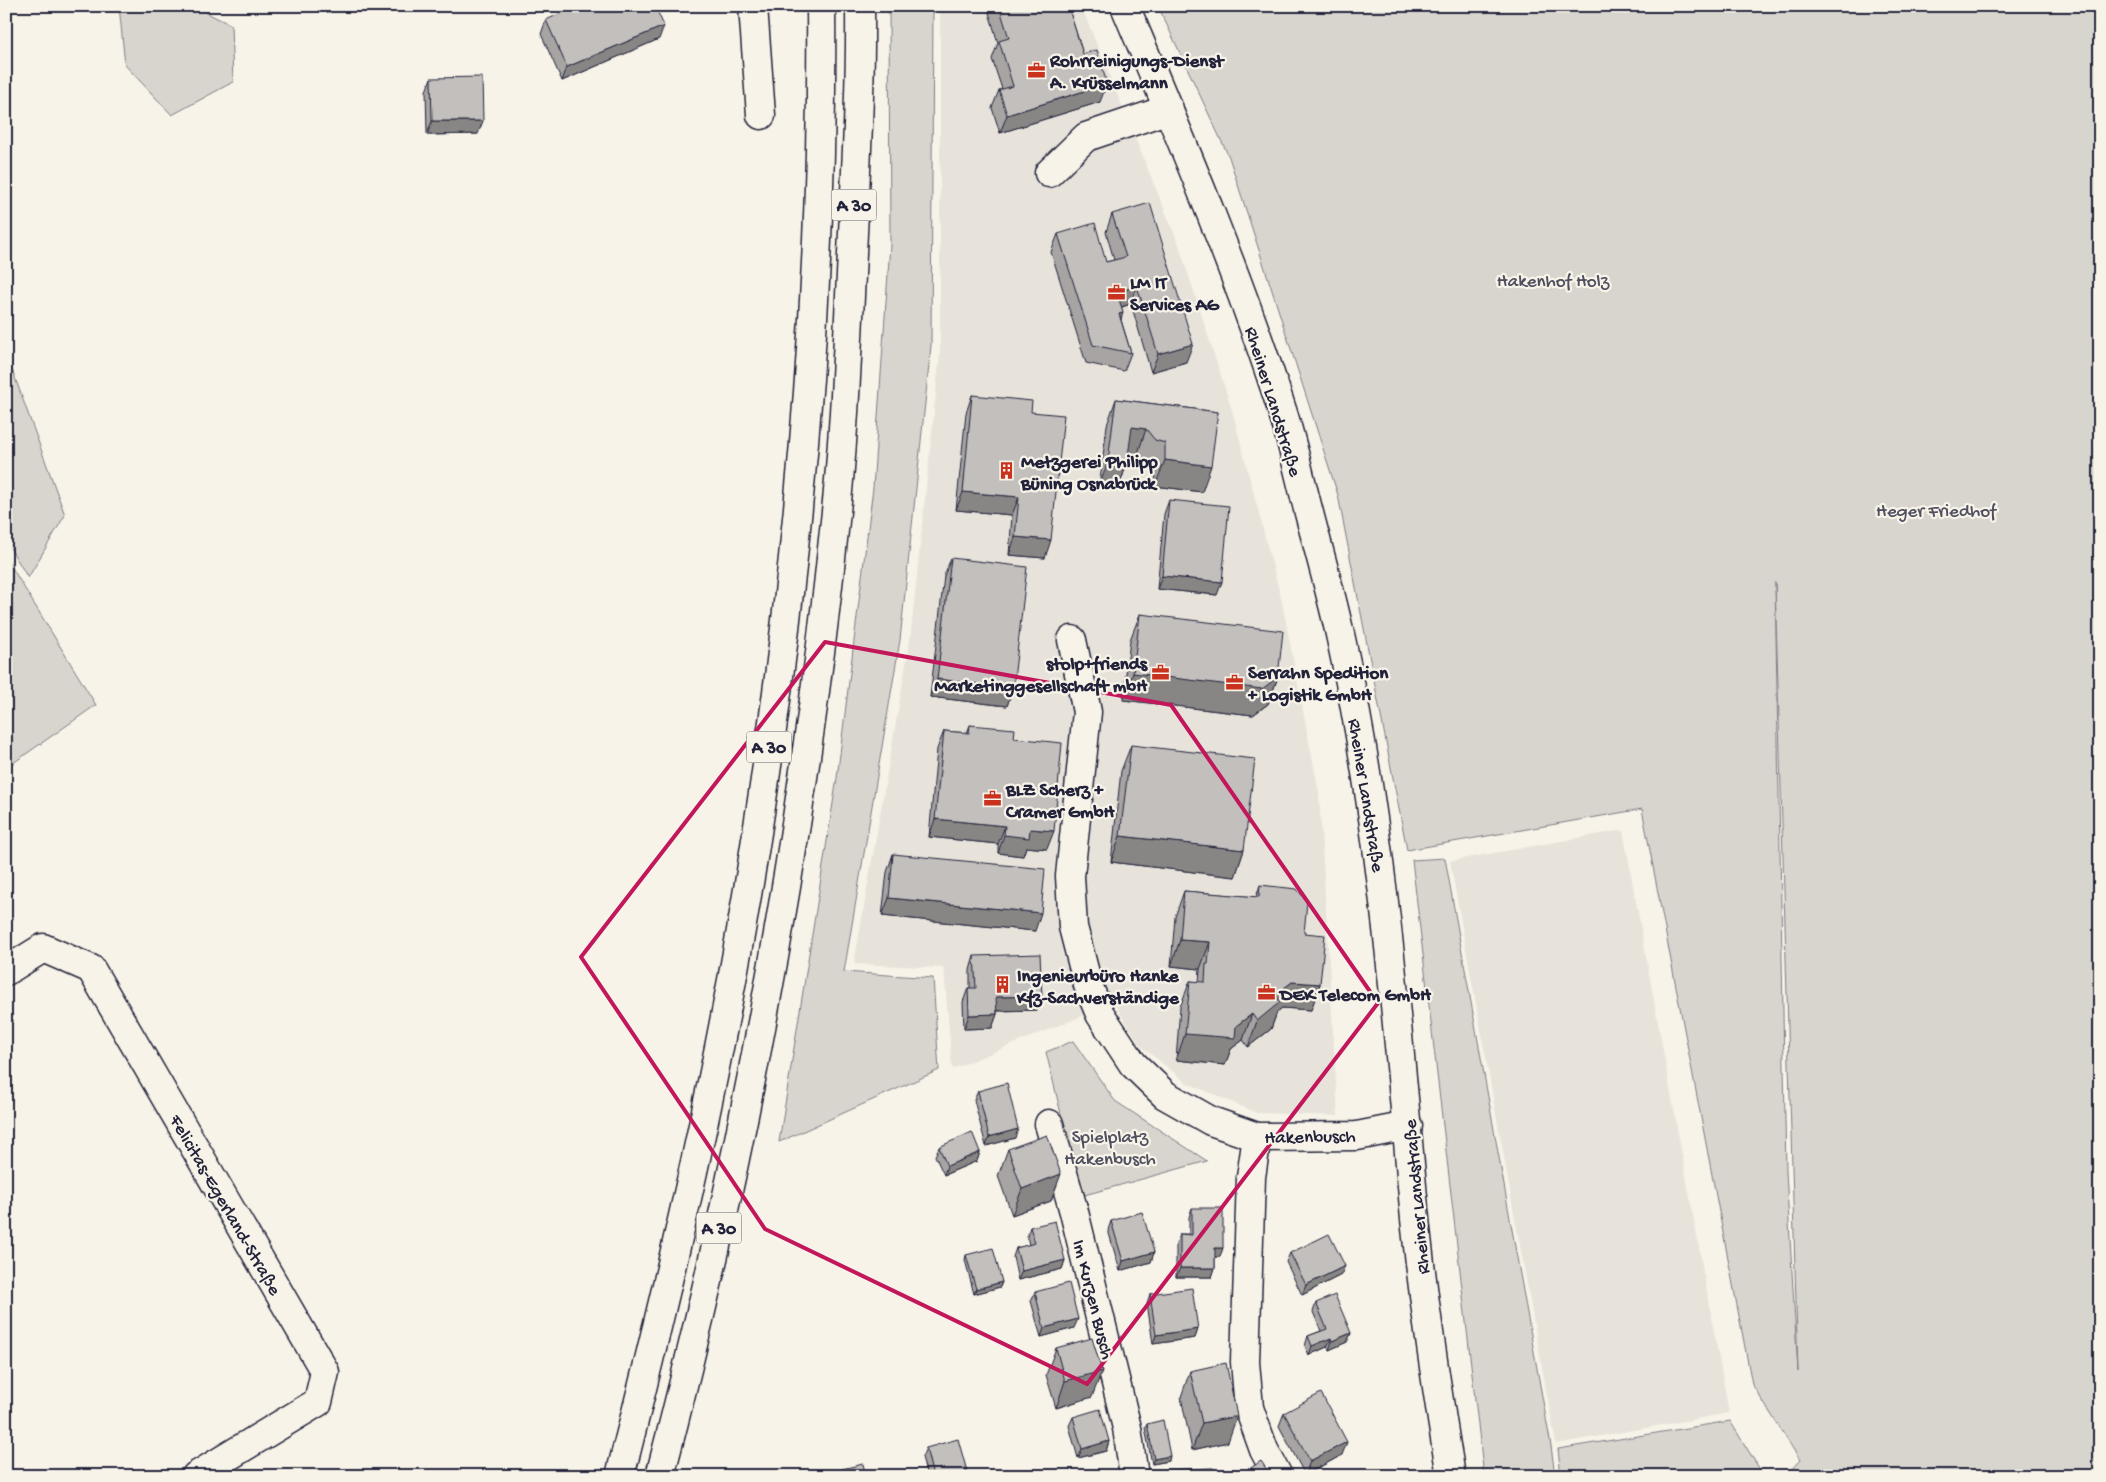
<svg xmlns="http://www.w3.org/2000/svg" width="2106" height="1482" font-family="'Gochi Hand',sans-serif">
<rect width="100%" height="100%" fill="#f7f3e8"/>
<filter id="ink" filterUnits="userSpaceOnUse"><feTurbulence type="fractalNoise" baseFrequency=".02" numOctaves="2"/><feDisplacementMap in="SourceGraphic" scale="10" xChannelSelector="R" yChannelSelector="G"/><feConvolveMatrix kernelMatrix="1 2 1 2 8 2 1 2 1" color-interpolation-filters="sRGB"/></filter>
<g filter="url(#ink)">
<g fill="#e7e3db">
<polygon points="940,6 1081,6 1179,245 1232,410 1282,602 1319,793 1338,1116 1257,1113 1187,1083 1141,1046 1114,1003 952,1069 944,968 854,964 910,641 940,354"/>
<polygon points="1623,830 1729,1413 1556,1444 1450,861"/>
</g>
<g fill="#d8d5cf" stroke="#7d7c85" fill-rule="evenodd">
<polygon points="119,6 193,6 231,25 233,82 172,115 125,65"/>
<polygon points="889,6 933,6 931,346 900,640 844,972 933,978 939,1070 779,1142 837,778 873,488 890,245"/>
<path d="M1158,6H2100V1476H1785L1800,1460L1752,1384L1642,809L1407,850L1338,495L1229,157ZM1775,582L1798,1372L1786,1172Z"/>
<polygon points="6,353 65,515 28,578 6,541"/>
<polygon points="6,558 96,705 6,768"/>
<polygon points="1445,858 1551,1446 1555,1476 1484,1476 1412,860"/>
<polygon points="1073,1041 1115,1101 1207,1161 1081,1196 1046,1052"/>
<polygon points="1730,1421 1764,1476 1561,1476 1558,1449"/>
</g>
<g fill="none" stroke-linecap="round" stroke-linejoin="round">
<defs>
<g id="minor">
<polyline points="753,6 761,115"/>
<path d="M1125,6C1181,139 1238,273 1282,410C1293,444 1300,479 1309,513C1320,555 1332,597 1341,639C1383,830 1397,1025 1415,1219C1424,1305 1437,1391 1451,1476"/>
<polyline points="1049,173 1086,137 1169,109"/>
<polyline points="1072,640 1087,712 1070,876 1073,927 1088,985 1100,1014 1133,1064 1165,1095 1211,1121 1257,1137 1357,1136 1408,1126"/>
<polyline points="6,971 43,948 91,969 325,1372 318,1402 196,1476"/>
<polyline points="1049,1124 1074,1212 1127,1428 1134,1476"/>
<polyline points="1257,1137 1251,1177 1245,1362 1249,1408 1264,1450 1278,1476"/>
</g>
<g id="highway">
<path d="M620,1476C674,1264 724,1049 757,833C799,560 824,282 821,6"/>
<path d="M660,1476C742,1163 802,843 835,521C844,439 847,357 851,275C855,186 861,96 860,6"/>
</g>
</defs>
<use href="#minor" stroke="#22223b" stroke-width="31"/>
<use href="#highway" stroke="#22223b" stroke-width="31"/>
<use href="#minor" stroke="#f7f3e8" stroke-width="28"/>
<use href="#highway" stroke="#f7f3e8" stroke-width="28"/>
</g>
<g fill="#a7a4a3" stroke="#22223b">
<polygon points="987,6 1068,6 1083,54 1100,102 1000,133 992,108 999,90 1002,89 992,59 998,43"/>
<polygon points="546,20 659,39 562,81 541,34"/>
<polygon points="431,78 478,134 427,135 426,91"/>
<polygon points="1112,214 1186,362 1151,372 1131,304 1122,307 1121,320 1131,353 1124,371 1086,363 1051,252 1058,234 1106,262 1114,260 1106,232"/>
<polygon points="972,395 1031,412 1045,558 1009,555 1012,515 956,510 966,413"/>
<polygon points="1116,399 1218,412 1202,492 1155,486 1156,469 1145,466 1137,456 1128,454 1127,463 1118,490 1099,487 1107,425"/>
<polygon points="1169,500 1217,595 1157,589 1164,514"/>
<polygon points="951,558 1013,688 1007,706 930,697 944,576"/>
<polygon points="1140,614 1278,677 1268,704 1253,715 1123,700 1130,640"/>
<polygon points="970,725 1014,738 1047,849 1026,847 1023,856 998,853 998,844 929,837 937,749 944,731 967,733"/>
<polygon points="1131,745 1244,850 1235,877 1111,862 1121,771"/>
<polygon points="893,854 1035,931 882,916 887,872"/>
<polygon points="1260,885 1304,933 1320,984 1311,1010 1282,1008 1277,1012 1271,1029 1248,1047 1243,1040 1231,1049 1225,1065 1176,1060 1180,1007 1190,981 1199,982 1200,969 1171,966 1175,917 1184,891 1256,897"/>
<polygon points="974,956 1042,996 1037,1010 997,1011 997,1014 992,1028 964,1029 963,1002 968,988 970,988 970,970"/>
<polygon points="978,1091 1015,1138 986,1146 974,1100"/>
<polygon points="939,1147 980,1152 977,1161 944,1175 935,1156"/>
<polygon points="1008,1149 1051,1201 1012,1215 998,1176"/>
<polygon points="1192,1208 1220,1257 1215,1257 1215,1268 1212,1277 1176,1277 1176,1244 1180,1234 1189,1234 1189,1217"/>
<polygon points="1111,1221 1154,1252 1151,1262 1120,1271 1108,1230"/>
<polygon points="1030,1227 1065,1260 1062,1269 1018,1280 1013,1257 1016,1248 1029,1245 1027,1236"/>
<polygon points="1290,1253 1341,1275 1302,1295 1286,1262"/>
<polygon points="966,1255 1002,1282 1000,1287 974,1294 965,1260"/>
<polygon points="1035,1292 1074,1328 1041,1337 1031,1301"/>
<polygon points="1150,1294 1198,1329 1195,1338 1153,1344 1147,1303"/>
<polygon points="1316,1303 1351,1333 1347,1342 1329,1350 1327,1347 1309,1355 1305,1346 1308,1336 1321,1331 1313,1312"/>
<polygon points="1056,1348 1092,1397 1056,1408 1046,1375"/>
<polygon points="1190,1371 1228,1442 1192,1450 1181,1397"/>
<polygon points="1284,1413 1342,1455 1305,1475 1279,1426"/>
<polygon points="1073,1417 1109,1441 1106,1451 1078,1458 1069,1426"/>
<polygon points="1147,1424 1169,1461 1152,1464 1145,1428"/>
<polygon points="926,1448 968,1476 927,1476 922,1457"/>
<polygon points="842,1469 866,1476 839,1476"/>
</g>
<g fill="#888684" stroke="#22223b">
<polygon points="664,26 659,39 562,81 567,67"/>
<polygon points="1107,84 1100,102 1000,133 1007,115"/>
<polygon points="432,121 483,121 478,134 427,135"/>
<polygon points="1137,286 1131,304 1111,310 1117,292"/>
<polygon points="1123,313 1117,331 1119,314"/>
<polygon points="1193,344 1186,362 1151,372 1158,354"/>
<polygon points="1132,427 1146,429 1137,456 1122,454"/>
<polygon points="1165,460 1211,466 1202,492 1155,486"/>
<polygon points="1108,461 1127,463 1118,490 1099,487"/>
<polygon points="963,492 1019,497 1012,515 956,510"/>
<polygon points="1015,537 1051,540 1045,558 1009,555"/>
<polygon points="1162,576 1222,582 1217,595 1157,589"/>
<polygon points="1133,673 1278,677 1268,704 1253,715 1123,700"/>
<polygon points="937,679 1013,688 1007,706 930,697"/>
<polygon points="935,819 1005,826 998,844 929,837"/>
<polygon points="1030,829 1054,831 1047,849 1026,847 1023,856 998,853 1004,835"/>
<polygon points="1120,836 1244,850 1235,877 1111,862"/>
<polygon points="889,898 1041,913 1035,931 882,916"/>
<polygon points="1180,940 1210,942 1200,969 1171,966"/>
<polygon points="1292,982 1320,984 1311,1010 1282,1008 1277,1012 1271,1029 1248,1047 1257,1021 1275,995"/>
<polygon points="1042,996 1037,1010 991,1011 996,997"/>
<polygon points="997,1014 992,1028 964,1029 969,1015"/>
<polygon points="1252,1014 1243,1040 1231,1049 1225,1065 1176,1060 1185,1034 1236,1026"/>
<polygon points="1018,1129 1015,1138 986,1146 989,1137"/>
<polygon points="980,1152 977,1161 944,1175 947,1166"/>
<polygon points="1061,1174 1051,1201 1012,1215 1022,1189"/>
<polygon points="1215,1248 1223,1248 1220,1257 1212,1257"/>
<polygon points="1154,1252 1151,1262 1120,1271 1123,1261"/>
<polygon points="1065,1260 1062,1269 1018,1280 1022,1271"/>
<polygon points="1345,1266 1341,1275 1302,1295 1306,1285"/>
<polygon points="1180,1268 1215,1268 1212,1277 1176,1277"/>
<polygon points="1002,1282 1000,1287 974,1294 976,1289"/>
<polygon points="1078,1319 1074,1328 1041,1337 1044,1328"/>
<polygon points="1198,1329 1195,1338 1153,1344 1156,1335"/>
<polygon points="1351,1333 1347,1342 1329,1350 1332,1341"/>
<polygon points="1331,1338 1327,1347 1309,1355 1312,1346"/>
<polygon points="1102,1371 1092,1397 1056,1408 1065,1381"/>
<polygon points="1237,1416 1228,1442 1192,1450 1202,1423"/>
<polygon points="1109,1441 1106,1451 1078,1458 1082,1449"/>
<polygon points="1347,1442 1342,1455 1305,1475 1310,1461"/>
<polygon points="1170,1456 1169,1461 1152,1464 1154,1459"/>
</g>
<g fill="#c2bfbd" stroke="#22223b">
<polygon points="578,6 655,6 664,26 567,67 546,20"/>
<polygon points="999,6 1068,6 1083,54 1097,50 1107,84 1007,115 999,90 1013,86 999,41 1009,38"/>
<polygon points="482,77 483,121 432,121 431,78"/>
<polygon points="1150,203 1193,344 1158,354 1137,286 1117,292 1123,313 1119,314 1131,353 1093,345 1058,234 1095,223 1106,262 1126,257 1112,214"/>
<polygon points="972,395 1032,401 1031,412 1064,415 1051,540 1015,537 1019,497 963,492"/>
<polygon points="1116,399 1218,412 1211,466 1165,460 1165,443 1155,440 1146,429 1132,427 1127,463 1108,461"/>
<polygon points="1169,500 1229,506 1222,582 1162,576"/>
<polygon points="951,558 1027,567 1013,688 937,679"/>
<polygon points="1140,614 1283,631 1278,677 1262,689 1133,673"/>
<polygon points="970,725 1015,729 1014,738 1062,743 1054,831 1030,829 1029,838 1004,835 1005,826 935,819 944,731 969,733"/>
<polygon points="1131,745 1255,759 1244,850 1120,836"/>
<polygon points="893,854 1045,869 1041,913 889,898"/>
<polygon points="1260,885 1297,889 1307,902 1304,933 1325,935 1320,984 1292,982 1275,995 1280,1002 1257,1021 1252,1014 1236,1026 1235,1038 1185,1034 1190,981 1205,982 1206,964 1208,964 1210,942 1180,940 1184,891 1259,897"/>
<polygon points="1040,954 1042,996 996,997 997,1014 969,1015 968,988 976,988 974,956"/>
<polygon points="1007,1083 1018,1129 989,1137 978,1091"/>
<polygon points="972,1132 980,1152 947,1166 939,1147"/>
<polygon points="1047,1135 1061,1174 1022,1189 1008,1149"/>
<polygon points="1192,1208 1223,1208 1223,1248 1215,1248 1215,1268 1180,1268 1180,1234 1192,1235"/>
<polygon points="1142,1212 1154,1252 1123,1261 1111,1221"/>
<polygon points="1055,1221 1065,1260 1022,1271 1016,1248 1035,1243 1030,1227"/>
<polygon points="1329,1234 1345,1266 1306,1285 1290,1253"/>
<polygon points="993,1248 1002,1282 976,1289 966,1255"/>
<polygon points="1069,1283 1078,1319 1044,1328 1035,1292"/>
<polygon points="1192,1288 1198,1329 1156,1335 1150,1294"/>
<polygon points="1335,1295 1351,1333 1332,1341 1331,1338 1312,1346 1308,1336 1327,1329 1316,1303"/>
<polygon points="1092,1338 1102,1371 1065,1381 1056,1348"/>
<polygon points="1226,1363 1237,1416 1202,1423 1190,1371"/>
<polygon points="1321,1393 1347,1442 1310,1461 1284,1413"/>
<polygon points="1100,1409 1109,1441 1082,1449 1073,1417"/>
<polygon points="1163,1420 1170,1456 1154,1459 1147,1424"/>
<polygon points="958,1439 968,1475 933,1476 926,1448"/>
<polygon points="1261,1461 1271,1476 1239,1476"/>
<polygon points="863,1464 866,1476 843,1476 842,1469"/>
<polygon points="1213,1468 1213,1476 1165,1476 1165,1470"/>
</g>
</g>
<path fill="none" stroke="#c2185b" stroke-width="4" stroke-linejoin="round" d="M825,642L1171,705L1378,1003L1087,1384L765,1229L581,957Z"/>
<defs>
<symbol id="office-bare" viewBox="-9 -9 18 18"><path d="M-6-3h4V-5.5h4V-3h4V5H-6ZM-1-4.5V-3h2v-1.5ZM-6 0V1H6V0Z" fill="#c8321e" stroke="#f7f3e8" stroke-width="2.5" paint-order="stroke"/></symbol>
<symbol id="building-bare" viewBox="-9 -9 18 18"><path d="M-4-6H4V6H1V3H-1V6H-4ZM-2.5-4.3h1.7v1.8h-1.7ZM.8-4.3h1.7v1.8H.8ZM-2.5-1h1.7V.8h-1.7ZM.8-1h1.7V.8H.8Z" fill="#c8321e" stroke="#f7f3e8" stroke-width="2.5" paint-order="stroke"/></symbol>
</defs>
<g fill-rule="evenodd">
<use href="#office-bare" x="1024" y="58" width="25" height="25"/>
<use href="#office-bare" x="1104" y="280" width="25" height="25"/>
<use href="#building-bare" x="994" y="458" width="25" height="25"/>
<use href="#office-bare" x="1148" y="660" width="25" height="25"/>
<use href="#office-bare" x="1222" y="670" width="25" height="25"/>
<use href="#office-bare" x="980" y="786" width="25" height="25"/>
<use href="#building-bare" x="990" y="972" width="25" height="25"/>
<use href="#office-bare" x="1254" y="980" width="25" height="25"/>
</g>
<g text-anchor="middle" stroke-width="4.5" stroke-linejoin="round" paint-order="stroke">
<g fill="#f7f3e8" stroke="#62616f" stroke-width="1">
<rect x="831.5" y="189.5" width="45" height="31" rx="4"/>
<rect x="746.5" y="731.5" width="45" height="31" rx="4"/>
<rect x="696.5" y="1212.5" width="45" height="31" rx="4"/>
</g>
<g font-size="18" font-weight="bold" fill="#22223b">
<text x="854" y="211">A 30</text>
<text x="769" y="753">A 30</text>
<text x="719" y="1234">A 30</text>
</g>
<g font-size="19" font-weight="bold" fill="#22223b" stroke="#f7f3e8" text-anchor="start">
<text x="1050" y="66">Rohrreinigungs-Dienst<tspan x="1050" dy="22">A. Krüsselmann</tspan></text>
<text x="1130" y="288">LM IT<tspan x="1130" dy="22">Services AG</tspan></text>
<text x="1021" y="467">Metzgerei Philipp<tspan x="1021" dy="22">Büning Osnabrück</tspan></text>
<text x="1147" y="669" text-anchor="end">stolp+friends<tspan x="1147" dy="22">Marketinggesellschaft mbH</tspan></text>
<text x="1248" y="678">Serrahn Spedition<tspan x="1248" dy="22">+ Logistik GmbH</tspan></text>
<text x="1006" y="795">BLZ Scherz +<tspan x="1006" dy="22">Cramer GmbH</tspan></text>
<text x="1017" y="981">Ingenieurbüro Hanke<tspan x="1017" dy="22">Kfz-Sachverständige</tspan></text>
<text x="1280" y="1000">DEK Telecom GmbH</text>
</g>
<g font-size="19" fill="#504f60" stroke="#f7f3e8">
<text x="1553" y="286">Hakenhof Holz</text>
<text x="1936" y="516">Heger Friedhof</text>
<text x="1110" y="1142">Spielplatz<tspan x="1110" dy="22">Hakenbusch</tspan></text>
</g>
<g font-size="19" fill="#22223b" stroke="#f7f3e8">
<text transform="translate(1275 401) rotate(73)" y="7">Rheiner Landstraße</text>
<text transform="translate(1368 795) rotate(81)" y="7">Rheiner Landstraße</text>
<text transform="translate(1310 1135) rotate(-1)" y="7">Hakenbusch</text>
<text transform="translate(1415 1197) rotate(-95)" y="7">Rheiner Landstraße</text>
<text transform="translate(227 1204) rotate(60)" y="7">Felicitas-Egerland-Straße</text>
<text transform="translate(1095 1299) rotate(76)" y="7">Im Kurzen Busch</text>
</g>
</g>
<rect width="2106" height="1482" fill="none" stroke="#f7f3e8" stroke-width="25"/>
<rect x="12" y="12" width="2081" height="1457" fill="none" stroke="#22223b" stroke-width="2" filter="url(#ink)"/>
</svg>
